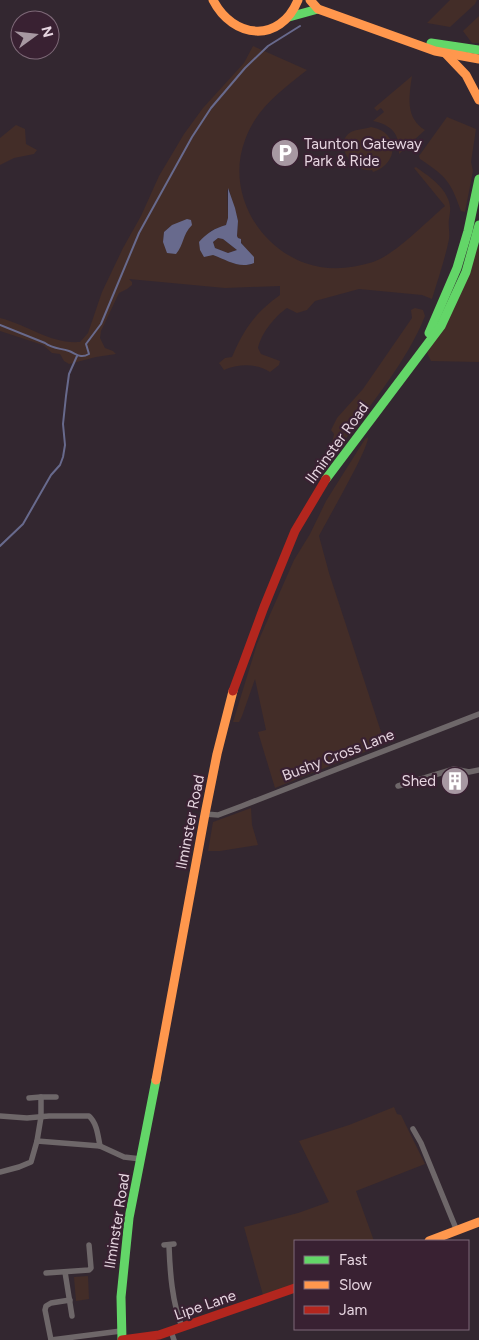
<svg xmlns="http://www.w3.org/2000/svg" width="479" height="1340" font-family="Figtree,sans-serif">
<rect width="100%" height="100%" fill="#332730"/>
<g fill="#432d28" fill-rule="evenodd">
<polygon points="450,0 477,0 475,4 450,27 427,23"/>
<polygon points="479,16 479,43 472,43 463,31"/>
<path d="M253,46L307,70C281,91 257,107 245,140C226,190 257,246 305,263C327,271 351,269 373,262C396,254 426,222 445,206L414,168L416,167C427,175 438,182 445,193C451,204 451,208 449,219C448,225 450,232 449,239C445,259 438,279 432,299L422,295L359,289L315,301L307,310L297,313L287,308C274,317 261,334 258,348L261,354L280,361L279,365L270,372C258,363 237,364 224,370L219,363L225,358L232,357C244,329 255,313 280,295V286L225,288L129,279L132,282V285L127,289L119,293L101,331L100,338L105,348L113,351L116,354L96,357L69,364L64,361L60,354L52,353L43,345L0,331V318C28,325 50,344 80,342L88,333L102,292L123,248L141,216L159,176L184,134L203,108L244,63ZM229,189L238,221L237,236L238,238H240C241,247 252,252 254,261L251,265C231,265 230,261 213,255L210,231L226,225L228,218L227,190ZM172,225L190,226L172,254L163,242L164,232Z"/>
<path d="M412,76C409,96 405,118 425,130L399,154C400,134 392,125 373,121L384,112L381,108L377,111L374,108Z"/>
<path d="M447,117L476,129L471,162L473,171L465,212L461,211C451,182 446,176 420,159L419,156Z"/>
<polygon points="16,125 25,129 26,144 37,150 34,154 14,158 0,165 0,138"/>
<path d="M371,127C400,132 399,164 373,172L372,170C354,173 331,144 351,132C357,129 365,129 371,127Z"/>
<polygon points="218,238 223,239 237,250 228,253 215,248 213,242"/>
<polygon points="479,245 479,362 431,361 427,353"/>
<path d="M415,308L423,310L425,316C407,361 373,401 345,440L339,445L331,448L334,434L331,430L337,418L363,389L412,318L411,310Z"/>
<path d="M368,437C369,448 327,520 319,536L329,573L385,744L275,788L258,732L266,730L255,679L242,716L239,722H233L257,644L294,560L310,534L326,501L365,439Z"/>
<polygon points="251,808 252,825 258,845 220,851 208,851 213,822"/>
<polygon points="394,1107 397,1114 401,1115 425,1164 356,1191 374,1241 295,1241 295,1284 263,1295 244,1227 298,1213 329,1202 299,1141 349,1125"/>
<polygon points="88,1276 89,1299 76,1301 74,1277"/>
</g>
<g fill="#686a8d" fill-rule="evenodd">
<path d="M228,188L235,208L238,221L237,236L238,238L241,239V243L254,257V263C239,269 227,260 213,255L204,257L200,250L199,242C207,233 215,228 226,225L228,218ZM218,238L223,239L237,250L228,253L215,248L213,242Z"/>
<path d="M187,219L191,220L192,225C182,235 184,245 176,254L167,253L163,242L164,232L172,225Z"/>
</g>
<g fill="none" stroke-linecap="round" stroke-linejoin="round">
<g stroke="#686a8d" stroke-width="2">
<path d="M0,325L45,343C53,349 60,348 69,351C77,354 80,359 89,354L86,344L101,324L139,233L192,137L211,108L245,68L268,46L300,26"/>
<polyline points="0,546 23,524 51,475 60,465 63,457 65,445 63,424 66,396 69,374 77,356"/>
</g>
<g stroke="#6e6769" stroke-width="5.5">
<polyline points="398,786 454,769 469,772 479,770"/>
<polyline points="205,814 218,815 242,806 479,714"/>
<polyline points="41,1097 56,1097"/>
<polyline points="29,1098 41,1097 41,1117 37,1141"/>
<path d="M0,1116L27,1118L49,1116H89C97,1123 98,1136 100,1146"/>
<polyline points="413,1129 421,1143 457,1231"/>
<polyline points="0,1172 19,1167 31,1162 37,1141 100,1146 124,1157 141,1159"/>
<polyline points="164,1245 174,1244"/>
<path d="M169,1246C170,1272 172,1302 182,1327"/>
<polyline points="65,1272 72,1316"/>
<polyline points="46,1273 89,1270 91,1268 89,1245"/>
<polyline points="171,1331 174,1340"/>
<polyline points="51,1340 121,1331"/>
<polyline points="51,1340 45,1310 46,1306 51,1303 70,1300"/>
</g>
<g stroke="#63d668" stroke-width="9">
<polyline points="289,17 318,9"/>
<polyline points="431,43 479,50"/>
<polyline points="429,333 457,268 468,231 479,179"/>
<polyline points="326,479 441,326 466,272 479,225"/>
<polyline points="122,1340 121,1297 129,1218 156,1080"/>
</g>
<g stroke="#ff974d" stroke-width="9">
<path d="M213,0C233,39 280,44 298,0"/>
<polyline points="310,0 318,9 435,51 479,59"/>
<polyline points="446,54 466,75 479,100"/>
<polyline points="156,1080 205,814 217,754 233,691"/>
<polyline points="429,1241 479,1222"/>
</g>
<g stroke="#b3261e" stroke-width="9">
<polyline points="233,691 264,607 295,531 326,479"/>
<polyline points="122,1340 159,1335 295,1288"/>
</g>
</g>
<defs>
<symbol id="parking-disc" viewBox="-11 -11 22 22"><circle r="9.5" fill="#a798a2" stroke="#392132"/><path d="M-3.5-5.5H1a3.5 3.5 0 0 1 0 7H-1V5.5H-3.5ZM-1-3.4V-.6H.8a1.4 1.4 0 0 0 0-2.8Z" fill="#fff"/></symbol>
<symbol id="building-disc" viewBox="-11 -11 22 22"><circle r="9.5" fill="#a798a2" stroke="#392132"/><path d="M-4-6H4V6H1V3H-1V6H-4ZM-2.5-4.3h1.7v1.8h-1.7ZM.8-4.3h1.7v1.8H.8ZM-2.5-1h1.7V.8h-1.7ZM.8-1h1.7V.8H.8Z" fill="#fff"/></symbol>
</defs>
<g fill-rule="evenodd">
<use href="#parking-disc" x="269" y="137" width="32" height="32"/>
<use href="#building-disc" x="439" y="765" width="32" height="32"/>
</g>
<g text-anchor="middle" stroke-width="4.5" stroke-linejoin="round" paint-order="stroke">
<g font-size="15" fill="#e6d5e0" stroke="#392132" text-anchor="start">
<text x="304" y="149">Taunton Gateway<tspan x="304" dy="17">Park &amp; Ride</tspan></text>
<text x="436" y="786" text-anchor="end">Shed</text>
</g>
<g font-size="15" fill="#e6d5e0" stroke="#392132">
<text transform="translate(337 443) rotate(-54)" y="5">Ilminster Road</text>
<text transform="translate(338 755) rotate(-21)" y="5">Bushy Cross Lane</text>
<text transform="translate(190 822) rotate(-79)" y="5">Ilminster Road</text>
<text transform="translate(117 1221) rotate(-81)" y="5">Ilminster Road</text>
<text transform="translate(205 1305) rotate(-19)" y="5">Lipe Lane</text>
</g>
</g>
<rect x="294" y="1240" width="175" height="90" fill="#392132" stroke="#7e6978"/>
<rect x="304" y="1256" width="25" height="8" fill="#63d668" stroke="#7e6978"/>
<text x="339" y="1265" font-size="15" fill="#e6d5e0">Fast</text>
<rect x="304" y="1281" width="25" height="8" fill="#ff974d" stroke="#7e6978"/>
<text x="339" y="1290" font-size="15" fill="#e6d5e0">Slow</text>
<rect x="304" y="1306" width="25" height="8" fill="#b3261e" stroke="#7e6978"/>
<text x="339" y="1315" font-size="15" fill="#e6d5e0">Jam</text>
<g transform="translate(35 35) rotate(75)"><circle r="24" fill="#392132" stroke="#7e6978"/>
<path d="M0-4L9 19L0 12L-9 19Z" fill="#a798a2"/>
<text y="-8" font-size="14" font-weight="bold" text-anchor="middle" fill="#e6d5e0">N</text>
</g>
</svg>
